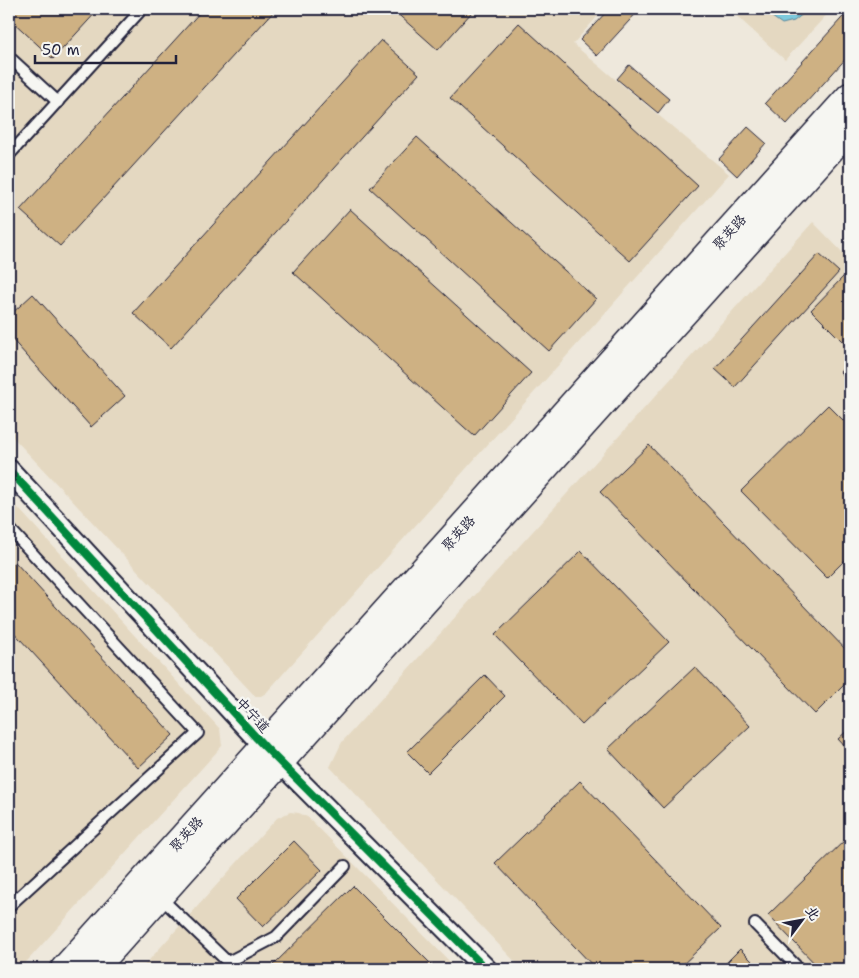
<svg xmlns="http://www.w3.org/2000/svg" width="859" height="978" font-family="'Shantell Sans','LXGW WenKai TC',sans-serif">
<rect width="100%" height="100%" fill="#eee8dc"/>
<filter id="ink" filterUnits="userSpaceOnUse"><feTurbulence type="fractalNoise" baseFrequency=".02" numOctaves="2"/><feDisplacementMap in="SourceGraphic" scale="10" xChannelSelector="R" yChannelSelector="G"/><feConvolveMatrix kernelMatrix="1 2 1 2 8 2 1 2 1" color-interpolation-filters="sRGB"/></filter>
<g filter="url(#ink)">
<g fill="#e4d8c1">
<polygon points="9,9 604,9 573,44 729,174 266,693 261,696 255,696 9,433"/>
<polygon points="729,9 832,9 785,60"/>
<polygon points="813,222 850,260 850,969 522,969 330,767 342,742"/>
<polygon points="9,498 220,729 222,746 20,969 9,969"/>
<polygon points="290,812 299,813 309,818 457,969 141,969 277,818"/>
</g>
<polygon fill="#7ecadd" stroke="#59879c" points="761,9 809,9 794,21 782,24"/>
<g fill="#ceb183" stroke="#22223b">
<polygon points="9,9 99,9 53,59 9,18"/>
<polygon points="203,9 276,9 60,246 20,210"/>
<polygon points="392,9 468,9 472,12 438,50"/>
<polygon points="609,9 640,9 597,56 580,40"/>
<polygon points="850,9 850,54 787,124 765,103"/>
<polygon points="519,23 698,186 630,261 450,98"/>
<polygon points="381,40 419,74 171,348 133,313"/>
<polygon points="629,65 669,99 658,113 617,79"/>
<polygon points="748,127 766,143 737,176 719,159"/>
<polygon points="417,137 596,299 549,351 370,188"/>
<polygon points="350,209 531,373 474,436 293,272"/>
<polygon points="819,254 839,272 735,387 715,369"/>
<polygon points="844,276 850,282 850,349 811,310"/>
<polygon points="33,294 125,396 91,427 9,336 9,316"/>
<polygon points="850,361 850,382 840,372"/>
<polygon points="828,405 850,427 850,555 827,578 741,491"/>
<polygon points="649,445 850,654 850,679 815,714 600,492"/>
<polygon points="581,551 669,642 582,725 495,635"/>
<polygon points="15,562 173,735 138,768 9,627 9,567"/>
<polygon points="695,667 750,726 663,808 608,749"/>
<polygon points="485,675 505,696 428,773 407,752"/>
<polygon points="850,728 850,752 838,739"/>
<polygon points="580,781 721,928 678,969 596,969 495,863"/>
<polygon points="850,835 850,969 820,969 768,915"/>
<polygon points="294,841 322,870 263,927 236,899"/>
<polygon points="353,886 436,969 269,969"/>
<polygon points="740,949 760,969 720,969"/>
</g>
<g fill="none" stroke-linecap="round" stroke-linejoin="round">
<defs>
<g id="lane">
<polyline points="9,57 58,102"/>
<polyline points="9,155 142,9"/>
<polyline points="9,528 198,733 9,906"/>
<polyline points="160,897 235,969"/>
<polyline points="755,924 799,969"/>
<polyline points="228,962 276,937 345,866"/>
</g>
<polyline id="street" points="9,470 265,747 486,969"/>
<g id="secondary">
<polyline points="65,969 850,97"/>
<polyline points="93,969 850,127"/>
</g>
</defs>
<use href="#lane" stroke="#22223b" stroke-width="14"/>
<use href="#street" stroke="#22223b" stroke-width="24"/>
<use href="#secondary" stroke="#22223b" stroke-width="31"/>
<use href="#lane" stroke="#f6f6f2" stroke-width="10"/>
<use href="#street" stroke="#f6f6f2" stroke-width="20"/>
<use href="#secondary" stroke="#f6f6f2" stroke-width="28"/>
<defs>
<polyline id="cycleway" points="9,470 265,747 486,969"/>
</defs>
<use href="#cycleway" stroke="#f6f6f2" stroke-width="11"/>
<use href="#cycleway" stroke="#00873e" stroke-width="8"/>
</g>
</g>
<g text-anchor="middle" stroke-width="4.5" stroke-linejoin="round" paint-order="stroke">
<g font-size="14" fill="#22223b" stroke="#f6f6f2">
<text transform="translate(729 232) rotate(-48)" y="5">聚英路</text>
<text transform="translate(458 533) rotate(-48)" y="5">聚英路</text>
<text transform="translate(253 715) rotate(47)" y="5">中宁道</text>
<text transform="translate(186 834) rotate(-48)" y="5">聚英路</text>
</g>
</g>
<rect width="859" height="978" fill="none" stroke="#f6f6f2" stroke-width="30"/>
<rect x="15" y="15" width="829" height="948" fill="none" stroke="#22223b" stroke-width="2" filter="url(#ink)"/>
<g transform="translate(802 920) rotate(58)" stroke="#f6f6f2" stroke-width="4" paint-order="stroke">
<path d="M0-4L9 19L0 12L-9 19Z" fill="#22223b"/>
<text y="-8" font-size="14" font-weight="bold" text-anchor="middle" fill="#22223b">北</text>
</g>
<path d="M35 55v8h141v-8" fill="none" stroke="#22223b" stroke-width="2.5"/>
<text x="42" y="55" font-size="15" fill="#22223b" stroke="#f6f6f2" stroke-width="4" paint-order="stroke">50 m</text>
</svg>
